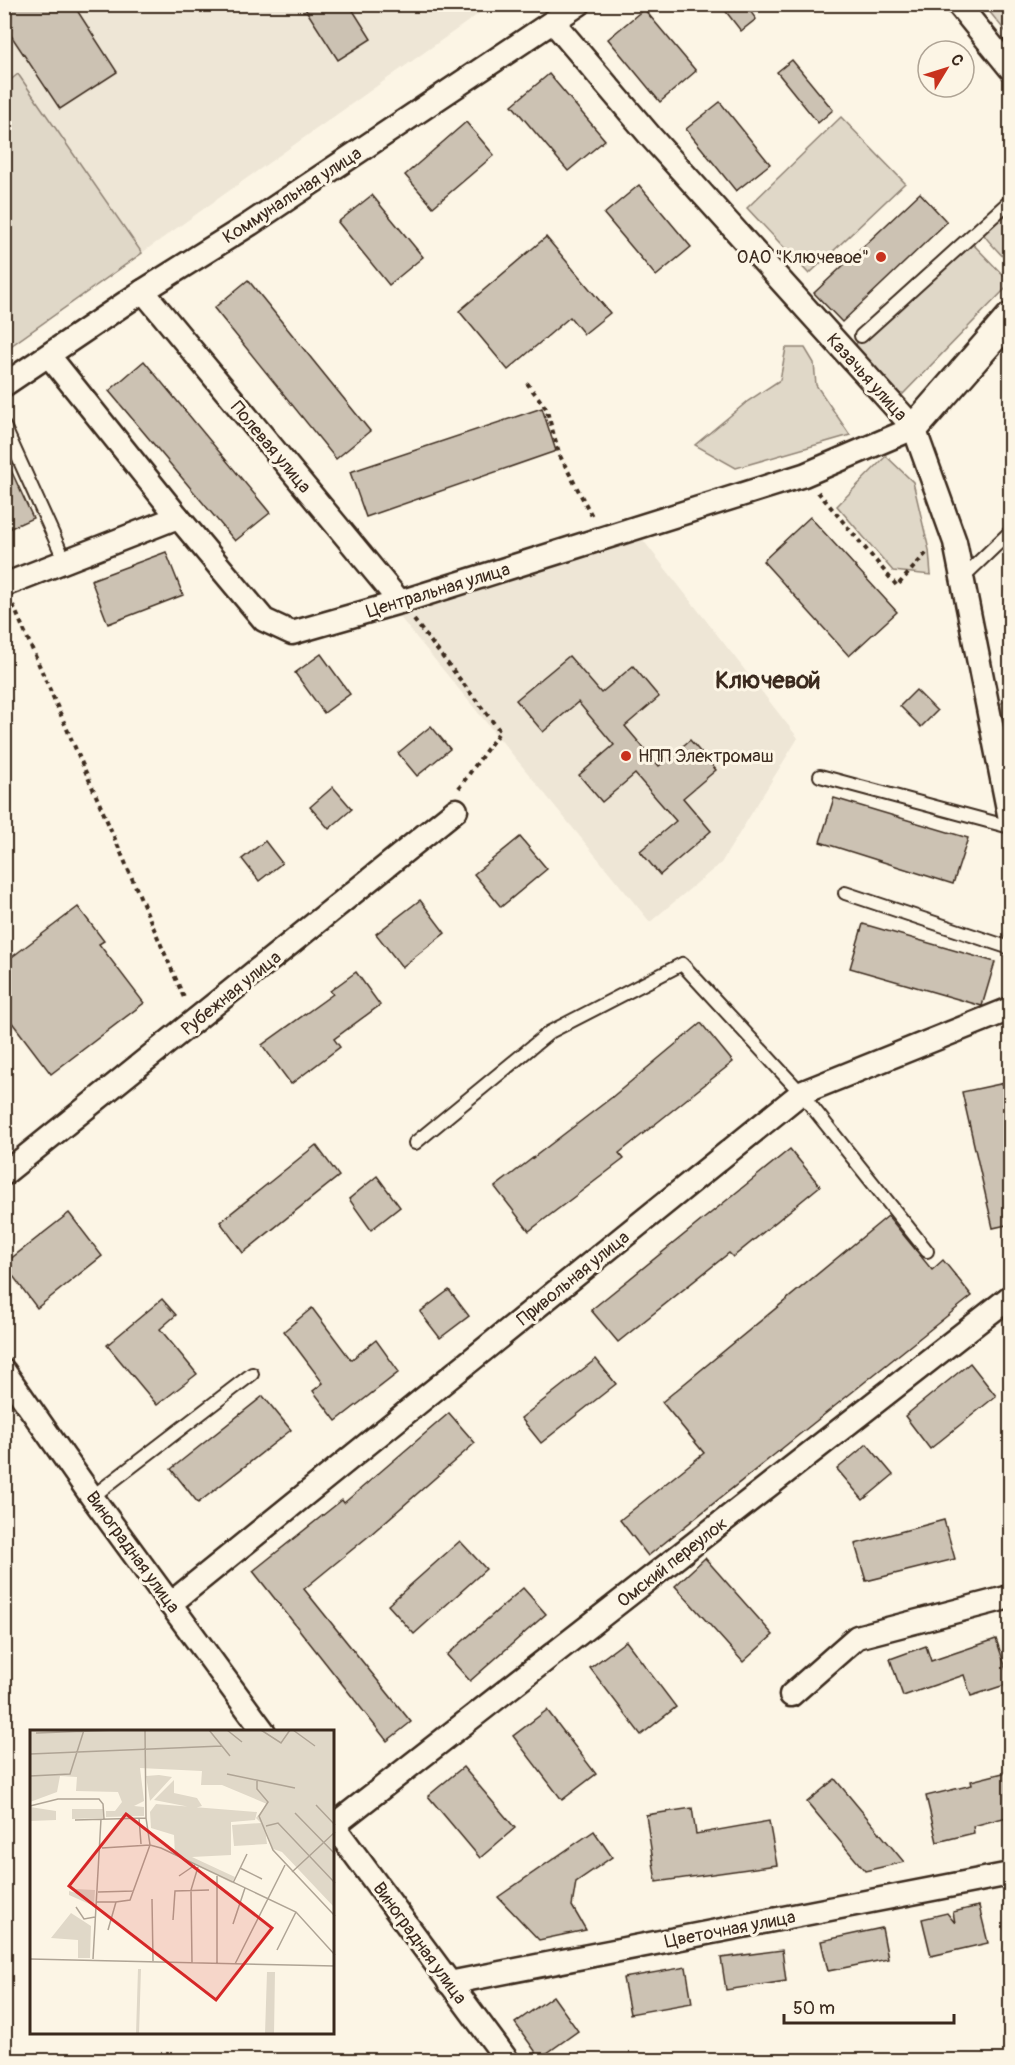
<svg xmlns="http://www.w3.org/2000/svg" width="1015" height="2065" font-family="Pangolin,sans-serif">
<rect width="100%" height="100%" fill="#fcf5e5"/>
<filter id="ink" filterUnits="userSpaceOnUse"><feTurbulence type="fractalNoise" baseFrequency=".0167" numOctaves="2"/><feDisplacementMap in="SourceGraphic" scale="12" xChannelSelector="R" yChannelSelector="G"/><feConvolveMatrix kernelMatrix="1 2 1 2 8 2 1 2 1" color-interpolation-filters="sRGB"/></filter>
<g filter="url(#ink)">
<g fill="#eee6d6">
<polygon points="5,5 491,5 5,350"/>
<polygon points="643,540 798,738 721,863 650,922 394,610"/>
</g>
<g fill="#e0d8c8" stroke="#8e8173" stroke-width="1.5">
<polygon points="984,5 1010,5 1010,37"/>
<polygon points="18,74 142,253 5,350 4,85"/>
<polygon points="841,117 905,183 809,274 747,208"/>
<path d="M1010,194V264C974,225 972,232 1010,194Z"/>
<polygon points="970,241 1005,277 1007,287 903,394 892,395 855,351 857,341"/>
<polygon points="786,348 805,348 814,363 816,385 850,435 736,468 695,445 748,401 780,380"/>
<polygon points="886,456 913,482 929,550 931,575 893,571 837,506"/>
<polygon points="1010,696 1010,815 996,708"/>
</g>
<g fill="#ccc2b3" stroke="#3b2a1e" stroke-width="1.5">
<polygon points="4,4 73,4 117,72 60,109 4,25"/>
<polygon points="302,4 349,4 371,39 338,60"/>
<polygon points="720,4 745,4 756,19 741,31"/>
<polygon points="644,9 696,71 660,102 608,39"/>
<polygon points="792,60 833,110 818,123 777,72"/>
<polygon points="549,74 605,140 568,171 512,105"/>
<polygon points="720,102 770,164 736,191 686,129"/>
<polygon points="466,122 494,155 433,207 405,175"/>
<polygon points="639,185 691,247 656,276 604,214"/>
<polygon points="920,193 947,222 842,322 814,293"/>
<polygon points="372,195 423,257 389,285 338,222"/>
<polygon points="546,237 610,313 584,334 570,317 508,370 459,311"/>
<polygon points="248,280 370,431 336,459 214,308"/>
<polygon points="144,361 270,513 235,541 109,391"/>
<polygon points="542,408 556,451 366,517 350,472"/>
<polygon points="4,455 33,518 4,531"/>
<polygon points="810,517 897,612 849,656 763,561"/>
<polygon points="166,552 183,595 108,624 91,580"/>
<polygon points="321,654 350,694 324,713 295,673"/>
<polygon points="569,656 601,693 633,666 659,697 625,726 659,766 690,740 716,770 683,798 711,831 660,875 640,851 676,821 635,774 602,802 579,775 614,745 578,702 543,732 516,700"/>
<polygon points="916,690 937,711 921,727 900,706"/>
<polygon points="431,726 450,749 417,776 398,753"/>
<polygon points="333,787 352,809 329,829 310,807"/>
<polygon points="834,798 968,838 953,884 820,842"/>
<polygon points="520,837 547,869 501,907 474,874"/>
<polygon points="265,841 282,863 259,881 242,859"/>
<polygon points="420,900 445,933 402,967 376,934"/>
<polygon points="78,907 104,941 99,944 144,1003 51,1074 4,1012 4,963"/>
<polygon points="863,924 995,962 982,1006 850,968"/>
<polygon points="356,972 380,1005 334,1039 340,1047 291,1084 262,1045 333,994 330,991"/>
<polygon points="701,1023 733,1062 619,1153 624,1159 529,1231 495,1187 611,1098"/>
<polygon points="1005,1083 1011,1107 1011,1224 993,1228 962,1092"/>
<polygon points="316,1145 339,1176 243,1253 220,1222"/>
<polygon points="790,1149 820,1186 733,1257 729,1253 618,1342 591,1310"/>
<polygon points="377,1176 400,1207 371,1230 349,1199"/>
<polygon points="69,1213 102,1256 37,1308 4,1264"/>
<polygon points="888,1216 932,1270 943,1260 972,1296 648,1556 620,1520 704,1453 662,1402"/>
<polygon points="449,1290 469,1316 440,1338 420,1312"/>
<polygon points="162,1299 176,1315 160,1329 197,1374 157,1405 107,1345"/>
<polygon points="312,1308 351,1360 376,1340 399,1372 336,1421 313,1391 323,1383 284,1331"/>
<polygon points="596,1359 616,1384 541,1443 521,1418"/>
<polygon points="970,1363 996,1396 930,1449 905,1416"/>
<polygon points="263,1396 291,1430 198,1503 171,1469"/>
<polygon points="449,1413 475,1443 370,1535 304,1589 411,1722 387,1741 253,1571 342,1500 344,1503"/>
<polygon points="867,1444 893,1475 863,1500 837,1469"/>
<polygon points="944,1520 955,1559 866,1581 855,1544"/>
<polygon points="460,1541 486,1569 414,1634 388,1605"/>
<polygon points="705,1558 773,1635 743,1662 675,1586"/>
<polygon points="523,1588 546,1614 470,1681 447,1655"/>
<polygon points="996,1639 1011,1683 971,1696 964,1675 903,1696 890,1659 926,1646 931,1661"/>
<polygon points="626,1641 676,1707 641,1735 590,1668"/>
<polygon points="547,1710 596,1774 562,1800 513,1736"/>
<polygon points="463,1767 515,1828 480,1858 428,1796"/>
<polygon points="1011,1771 1011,1816 973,1826 974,1833 937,1842 926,1796 972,1785 971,1781"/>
<polygon points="835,1779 904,1862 865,1871 807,1802"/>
<polygon points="692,1808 696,1834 769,1821 777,1865 656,1882 646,1815"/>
<polygon points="594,1831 612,1857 576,1882 572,1906 586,1930 539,1940 498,1897"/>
<polygon points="979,1906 988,1943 931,1956 922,1919 947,1913 955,1923 953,1912"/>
<polygon points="882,1928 888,1959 828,1971 821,1941"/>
<polygon points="782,1950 786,1981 726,1990 721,1958"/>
<polygon points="686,1967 692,2003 630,2014 623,1978"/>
<polygon points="553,1996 578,2031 540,2058 515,2023"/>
</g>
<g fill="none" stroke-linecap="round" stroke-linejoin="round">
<defs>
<g id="service">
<polyline points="861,336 1010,201"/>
<polyline points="4,426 65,561"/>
<polyline points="962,578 1010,532"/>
<polyline points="820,776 1010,827"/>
<polyline points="845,893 1010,948"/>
<polyline points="415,1143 550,1032 682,964 801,1093 927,1251"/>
<polyline points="92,1497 252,1374"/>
</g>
<g id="minor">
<polyline points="958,4 1010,68"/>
<polyline points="554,23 651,137 914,428 955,542 1010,819"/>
<polyline points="143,291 400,602"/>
<polyline points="50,357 178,517"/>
<polyline points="4,385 143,291 250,224 579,4"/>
<polyline points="4,585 178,517 264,620 292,633 400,602 804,475 914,428"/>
<polyline points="4,1174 456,810"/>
<polyline points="4,1371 92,1497 264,1732"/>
<polyline points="170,1604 801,1093 1010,1009"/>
<polyline points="791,1695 857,1637 1010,1597"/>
<polyline points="333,1825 507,2060"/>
<polyline points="333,1826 1010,1297"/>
<polyline points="449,1983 1010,1874"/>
</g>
<polyline id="tertiary" points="914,428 1010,318"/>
</defs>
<use href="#service" stroke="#3b2a1e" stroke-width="16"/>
<use href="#minor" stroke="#3b2a1e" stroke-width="27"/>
<use href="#tertiary" stroke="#3b2a1e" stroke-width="33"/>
<g stroke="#3b2a1e" stroke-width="4" stroke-dasharray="4.5 4.5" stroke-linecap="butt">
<polyline points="527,383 546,408 560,456 593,518"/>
<polyline points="818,492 897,586 929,550"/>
<polyline points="13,605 185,1000"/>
<polyline points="414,620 500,731 459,788"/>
</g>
<use href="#service" stroke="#fcf5e5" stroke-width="12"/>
<use href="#minor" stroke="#fcf5e5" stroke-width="22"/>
<use href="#tertiary" stroke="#fcf5e5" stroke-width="28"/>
</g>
</g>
<g fill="#c8321e" stroke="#fcf5e5" stroke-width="2">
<circle cx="881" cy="257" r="6"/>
<circle cx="626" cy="756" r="6"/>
</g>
<g text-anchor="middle" stroke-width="6" stroke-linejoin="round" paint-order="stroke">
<g font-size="18" fill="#3b2a1e" stroke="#fcf5e5">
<text transform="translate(292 195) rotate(-33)" y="6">Коммунальная улица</text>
<text transform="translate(867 377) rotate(48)" y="6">Казачья улица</text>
<text transform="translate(271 447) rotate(50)" y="6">Полевая улица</text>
<text transform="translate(438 590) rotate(-17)" y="6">Центральная улица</text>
<text transform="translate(231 993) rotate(-39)" y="6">Рубежная улица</text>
<text transform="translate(573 1278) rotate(-39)" y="6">Привольная улица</text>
<text transform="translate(133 1552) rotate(54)" y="6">Виноградная улица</text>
<text transform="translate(672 1562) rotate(-38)" y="6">Омский переулок</text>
<text transform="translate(730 1929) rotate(-11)" y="6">Цветочная улица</text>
<text transform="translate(420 1943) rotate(54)" y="6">Виноградная улица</text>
</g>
<g font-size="18" fill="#3b2a1e" stroke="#fcf5e5" text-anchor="end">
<text x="869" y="263">ОАО "Ключевое"</text>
<text x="638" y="762" text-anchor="start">НПП Электромаш</text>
</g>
<g font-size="24" font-weight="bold" fill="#3b2a1e" stroke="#fcf5e5">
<text x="768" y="688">Ключевой</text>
</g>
</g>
<g transform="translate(30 1730)">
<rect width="304" height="304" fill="#fcf5e5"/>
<path d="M0,0H304V177L252,122L243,119L235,98L237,114L204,116L202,95L231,93L226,88L237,74L192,55H171L172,41L110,38L114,71L104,76L114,77V86L76,87V81H85L92,72L88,62L46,61L47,47L30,46L27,62L0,72ZM116,46L129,45L142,47L120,71ZM144,50V63L167,68L172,76L165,78L124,70ZM126,74L227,82L225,90L201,92V125L162,127L205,147L202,153L145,125L144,105L121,98L120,82ZM0,77L26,81V90L0,91ZM42,79H73V88L42,89ZM46,159L65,160L64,176L39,165V161L46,163ZM41,183L61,196L60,228H48V210L21,208ZM108,239H111L109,304H106ZM237,242H245L244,304H235Z" fill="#e0d8c8"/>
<path fill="none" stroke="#afa495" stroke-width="1.5" d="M179,0L200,26M197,0L212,12M231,0L251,13L260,0M263,0L285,16M6,3L86,0M0,24L192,16M197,44L265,58M0,46L40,44L54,0M227,51V59L238,72L229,86L243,120L305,186M286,75L305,95M0,76L28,69H69L73,74L74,89M265,83L305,124M109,88L111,114M45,90L116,88M236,96L248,93L305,153M72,118L120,115L131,118L266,182L305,225M210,138L232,149M262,142L305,102M149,146L165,135M203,153L217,124M68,162L104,161M122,169L123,231M67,172H86M46,177L54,189L65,187M143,190L145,161L179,160M203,194L215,158M78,200L86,172L100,170L120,115L116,88L115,0M247,220L266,182M0,229L305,236M63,229L71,89M162,233L161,160L168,137M187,233V146M205,234L255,135"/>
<path fill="#d62828" fill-opacity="0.15" stroke="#d62828" stroke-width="3" d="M96,84L242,198L186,270L39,156Z"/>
<rect width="304" height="304" fill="none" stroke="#3b2a1e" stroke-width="3"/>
</g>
<rect width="1015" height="2065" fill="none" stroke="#fcf5e5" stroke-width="24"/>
<rect x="12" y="12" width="991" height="2041" fill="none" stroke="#3b2a1e" stroke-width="2" filter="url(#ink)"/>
<g transform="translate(946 69) rotate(52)"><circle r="28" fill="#fcf5e5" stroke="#afa495" stroke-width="1.5"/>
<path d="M0-4.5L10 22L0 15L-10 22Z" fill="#c8321e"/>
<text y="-9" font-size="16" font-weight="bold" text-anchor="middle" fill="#3b2a1e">С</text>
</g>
<path d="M784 2014v9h170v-9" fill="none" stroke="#3b2a1e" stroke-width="3"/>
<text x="793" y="2014" font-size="18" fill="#3b2a1e" stroke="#fcf5e5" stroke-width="4.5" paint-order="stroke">50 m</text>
</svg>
